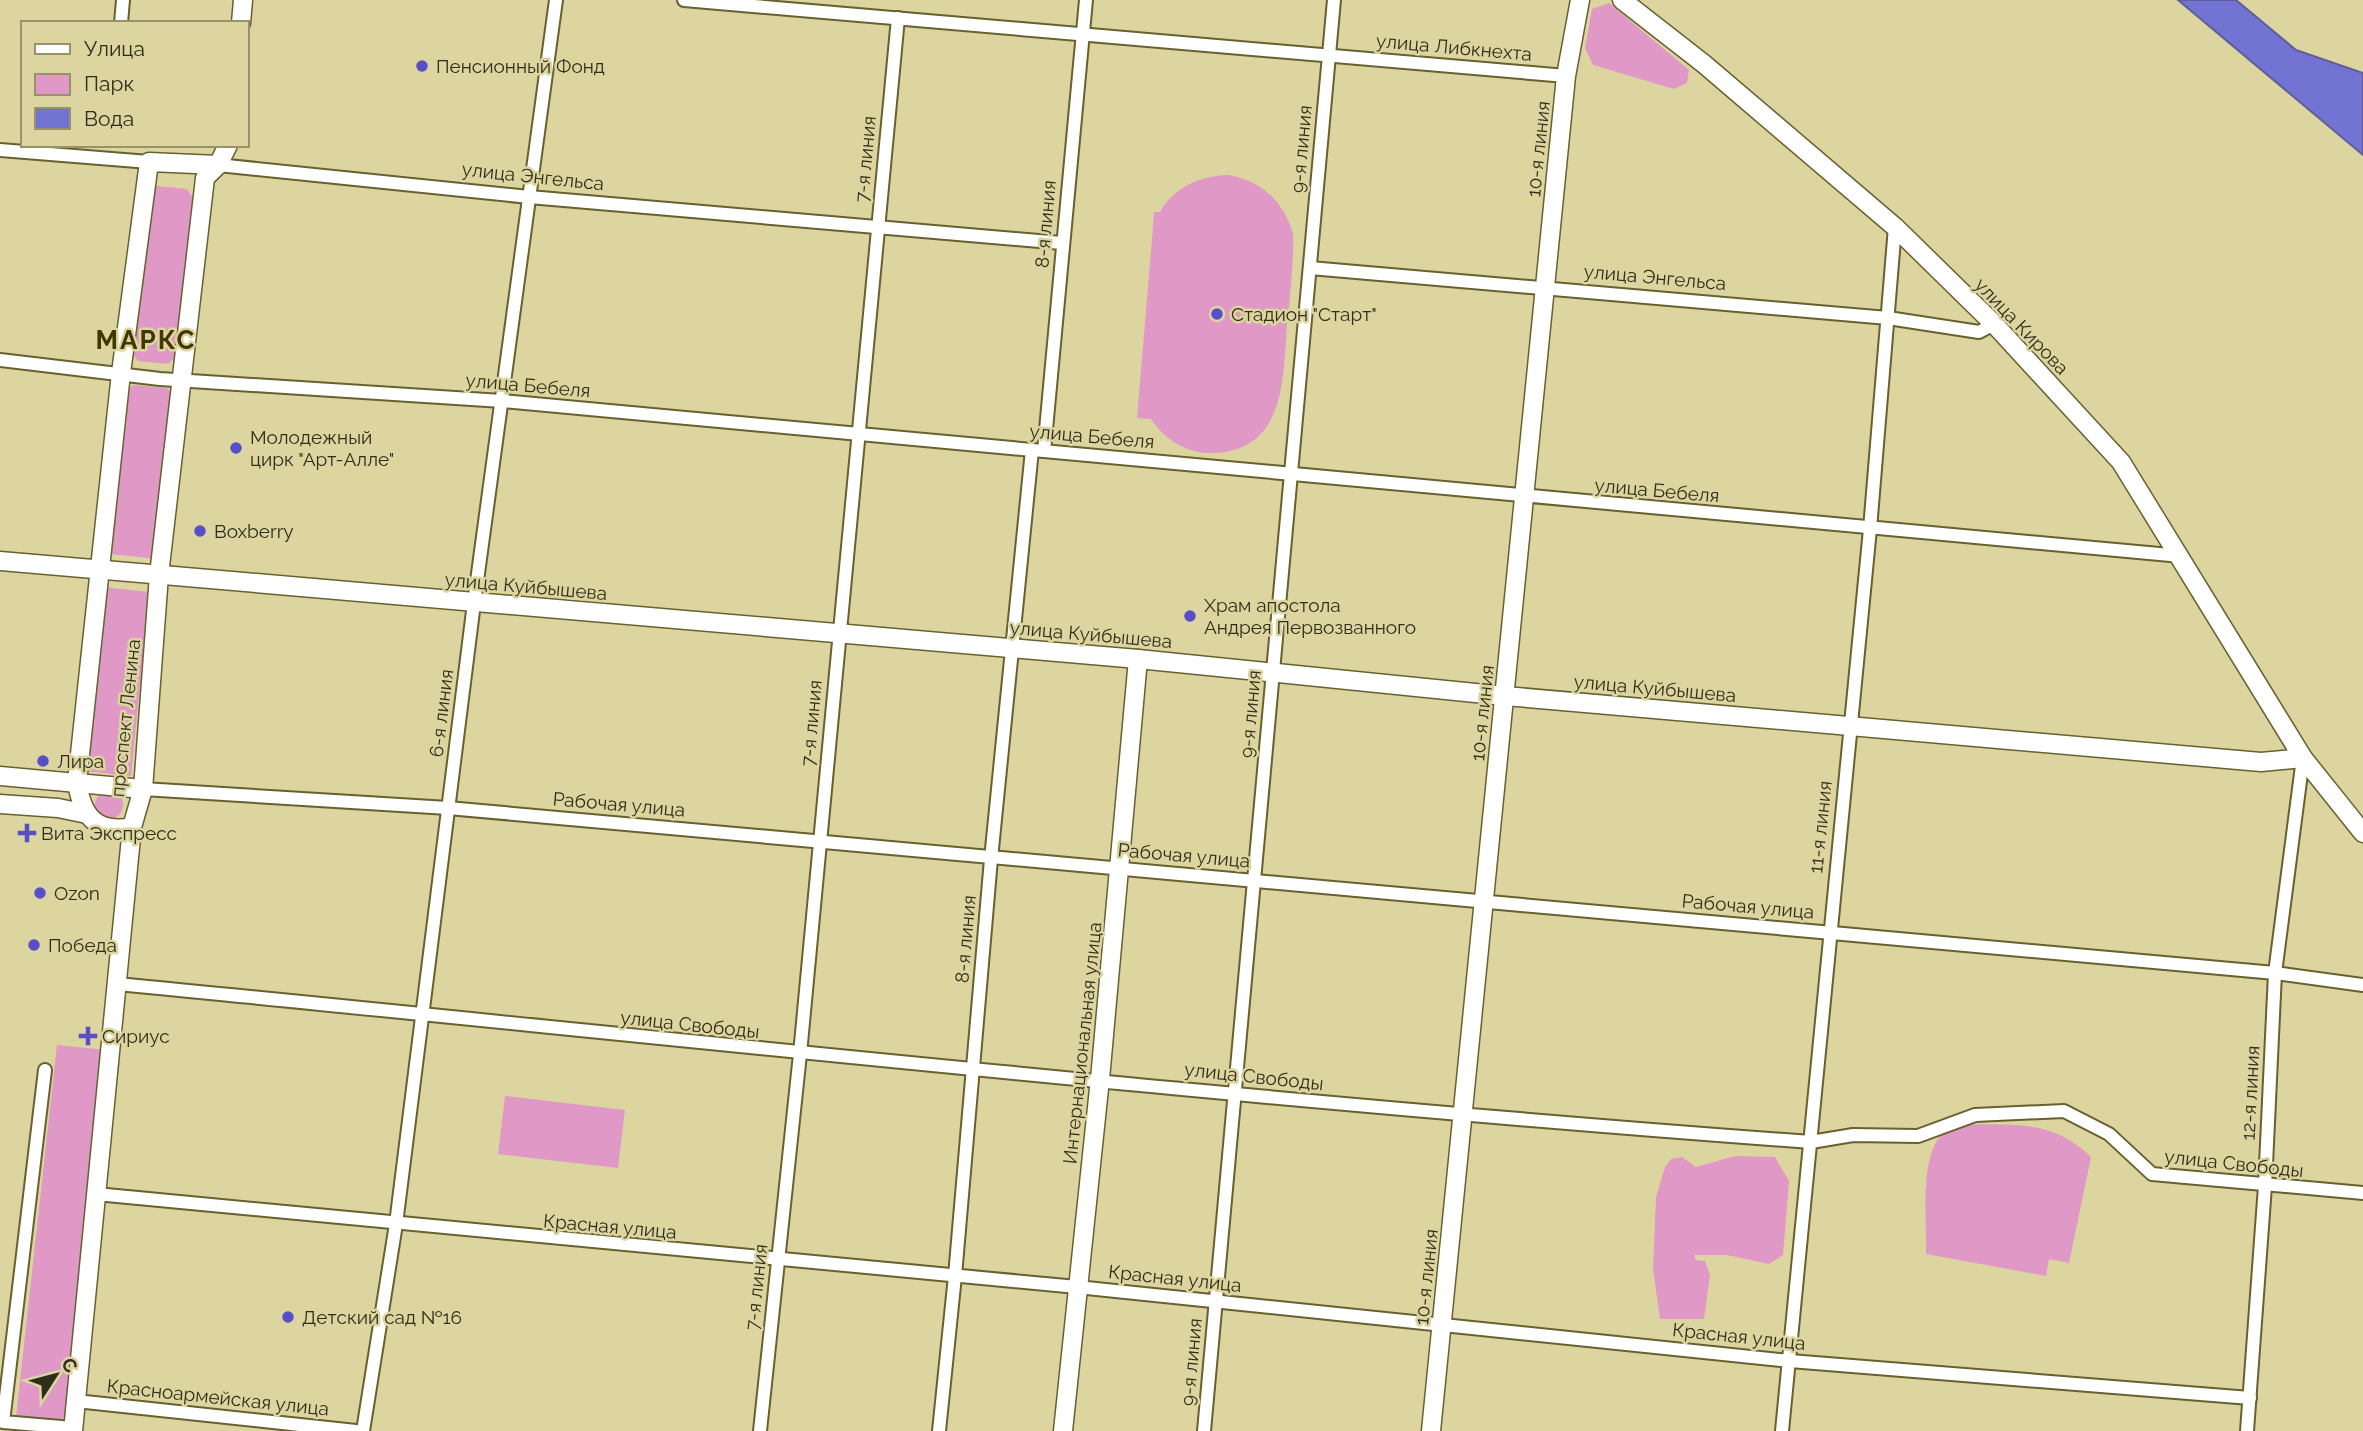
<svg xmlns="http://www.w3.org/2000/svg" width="2363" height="1431" font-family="Raleway,sans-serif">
<rect width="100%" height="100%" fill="#dcd5a0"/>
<g fill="#e099c6">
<polygon points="1609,3 1689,70 1687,83 1674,89 1593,65 1585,48 1592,9"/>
<path d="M1229,175C1263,182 1282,200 1293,233C1294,264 1290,294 1287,325C1283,378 1286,450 1214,453C1187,454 1165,440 1151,419L1137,418L1152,239L1154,212H1160C1175,186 1200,176 1229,175Z"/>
<polygon points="157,186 187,189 193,198 176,357 168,364 138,361 132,353 149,192"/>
<polygon points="133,385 167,388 173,396 157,559 110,554 127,391"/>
<polygon points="103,587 149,592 131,776 84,771"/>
<circle cx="109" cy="805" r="14"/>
<polygon points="57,1045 107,1050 67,1416 58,1421 16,1417"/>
<polygon points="505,1096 625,1110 618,1168 498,1154"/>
<path d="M1967,1124C2016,1125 2053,1120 2091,1157L2069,1263L2049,1259L2046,1276L1926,1254C1927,1222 1919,1158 1942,1134C1947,1129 1960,1127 1967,1124Z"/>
<polygon points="1735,1156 1775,1157 1789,1181 1783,1255 1769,1264 1727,1255 1694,1255 1696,1260 1705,1261 1710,1275 1704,1319 1660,1319 1653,1269 1656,1197 1665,1167 1671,1159 1682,1157 1696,1167"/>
</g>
<polygon fill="#7373d3" stroke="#5f5e9b" stroke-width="2" points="2178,0 2236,0 2296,50 2363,73 2363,155"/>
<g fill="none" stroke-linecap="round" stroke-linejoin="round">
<defs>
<g id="street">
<polyline points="684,0 1566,76"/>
<polyline points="121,23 123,0"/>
<polyline points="0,150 149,162"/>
<polyline points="218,165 529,197 1062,243"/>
<polyline points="1310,268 1888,318 1979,332 1994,324"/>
<polyline points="0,360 160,379 502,401 2181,556"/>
<polyline points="1044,451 1086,0"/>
<polyline points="143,789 448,808 2275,973 2363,985"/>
<path d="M118,984C683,1039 1246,1101 1811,1142L1853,1135L1918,1136L1975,1115L2064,1111L2109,1134L2152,1174L2363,1193"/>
<polyline points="45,1070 3,1422 73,1428"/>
<polyline points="96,1194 1077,1287 1790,1361 2250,1398"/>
<polyline points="76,1401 356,1431"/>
<polyline points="363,1431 396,1224 474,603 556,0"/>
<polyline points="760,1431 800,1054 898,18"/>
<polyline points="939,1431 955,1276 991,859 1032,450"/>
<polyline points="1204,1431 1334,0"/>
<polyline points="1782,1431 1870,529 1895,227"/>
<polyline points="2247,1431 2265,1186 2275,973 2303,758"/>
</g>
<g id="secondary">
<polyline points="1622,0 1704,64 1895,227 1994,324 2121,462 2303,758 2363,833"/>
<polyline points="241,23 243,0"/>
<polyline points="0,561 1138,659 1505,696 2261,762 2303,758"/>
<polyline points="0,776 143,789"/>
<polyline points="0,804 58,808 87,814"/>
<path d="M132,827C96,834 82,816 77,782L121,373L149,162L218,165"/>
<polyline points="73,1431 132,827 143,789 159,575 205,178 218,165 228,145"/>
<polyline points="1063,1431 1100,1079 1138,659"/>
<polyline points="1431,1431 1566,76 1580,0"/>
</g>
</defs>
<use href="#street" stroke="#67602f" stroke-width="16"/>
<use href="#secondary" stroke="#67602f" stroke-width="21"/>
<use href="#street" stroke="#fff" stroke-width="12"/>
<use href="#secondary" stroke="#fff" stroke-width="18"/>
</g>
<g fill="#584fc7" stroke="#dcd5a0" stroke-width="2.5">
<circle cx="422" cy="66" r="7"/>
<circle cx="1217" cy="314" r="7"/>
<circle cx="236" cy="448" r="7"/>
<circle cx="200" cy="531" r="7"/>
<circle cx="1190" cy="616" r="7"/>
<circle cx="43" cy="761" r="7"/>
<path d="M23.5 822.5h7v7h7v7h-7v7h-7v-7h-7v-7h7z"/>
<circle cx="40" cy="893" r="7"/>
<circle cx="34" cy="945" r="7"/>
<path d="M84.5 1025.5h7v7h7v7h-7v7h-7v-7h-7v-7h7z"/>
<circle cx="288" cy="1317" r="7"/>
</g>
<g text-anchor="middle" stroke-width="5" stroke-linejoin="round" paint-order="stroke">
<g font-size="19" fill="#302d19" stroke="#dcd5a0">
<text transform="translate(1454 47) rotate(5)" y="7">улица Либкнехта</text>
<text transform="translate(1301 149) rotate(-85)" y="7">9-я линия</text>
<text transform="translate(1538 149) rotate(-84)" y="7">10-я линия</text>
<text transform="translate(865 159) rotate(-85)" y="7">7-я линия</text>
<text transform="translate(533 176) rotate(6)" y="7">улица Энгельса</text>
<text transform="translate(1045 224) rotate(-85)" y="7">8-я линия</text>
<text transform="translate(1655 277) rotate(5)" y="7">улица Энгельса</text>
<text transform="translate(2022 326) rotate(46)" y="7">улица Кирова</text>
<text transform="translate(528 385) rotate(5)" y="7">улица Бебеля</text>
<text transform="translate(1092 436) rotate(5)" y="7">улица Бебеля</text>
<text transform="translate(1657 490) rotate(5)" y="7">улица Бебеля</text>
<text transform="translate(526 586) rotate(5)" y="7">улица Куйбышева</text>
<text transform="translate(1091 634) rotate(5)" y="7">улица Куйбышева</text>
<text transform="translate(1655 688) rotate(5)" y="7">улица Куйбышева</text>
<text transform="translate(441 713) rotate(-83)" y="7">6-я линия</text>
<text transform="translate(1482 713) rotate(-84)" y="7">10-я линия</text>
<text transform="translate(1250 714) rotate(-85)" y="7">9-я линия</text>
<text transform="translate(125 718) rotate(-84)" y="7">проспект Ленина</text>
<text transform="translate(811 723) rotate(-85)" y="7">7-я линия</text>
<text transform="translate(619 804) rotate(5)" y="7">Рабочая улица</text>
<text transform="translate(1820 827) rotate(-84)" y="7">11-я линия</text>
<text transform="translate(1184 855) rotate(5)" y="7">Рабочая улица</text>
<text transform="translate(1748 906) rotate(5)" y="7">Рабочая улица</text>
<text transform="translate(965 939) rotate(-85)" y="7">8-я линия</text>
<text transform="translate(690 1024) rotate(6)" y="7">улица Свободы</text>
<text transform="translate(1082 1043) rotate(-84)" y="7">Интернациональная улица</text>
<text transform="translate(1254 1076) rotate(6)" y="7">улица Свободы</text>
<text transform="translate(2250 1093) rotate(-87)" y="7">12-я линия</text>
<text transform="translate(2234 1163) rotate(6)" y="7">улица Свободы</text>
<text transform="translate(610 1226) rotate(5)" y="7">Красная улица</text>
<text transform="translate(1426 1277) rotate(-84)" y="7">10-я линия</text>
<text transform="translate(1175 1278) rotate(6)" y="7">Красная улица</text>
<text transform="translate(756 1287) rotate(-84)" y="7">7-я линия</text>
<text transform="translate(1739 1336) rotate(6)" y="7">Красная улица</text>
<text transform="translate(1191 1362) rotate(-85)" y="7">9-я линия</text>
<text transform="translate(218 1397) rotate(6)" y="7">Красноармейская улица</text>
</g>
<g font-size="19" fill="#302d19" stroke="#dcd5a0" text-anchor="start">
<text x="436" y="73">Пенсионный Фонд</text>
<text x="1231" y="321">Стадион "Старт"</text>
<text x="250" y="444">Молодежный<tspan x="250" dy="22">цирк "Арт-Алле"</tspan></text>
<text x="214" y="538">Boxberry</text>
<text x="1204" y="612">Храм апостола<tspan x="1204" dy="22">Андрея Первозванного</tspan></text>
<text x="57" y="768">Лира</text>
<text x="41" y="840">Вита Экспресс</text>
<text x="54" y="900">Ozon</text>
<text x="48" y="952">Победа</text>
<text x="102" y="1043">Сириус</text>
<text x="302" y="1324">Детский сад №16</text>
</g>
<g font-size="26" font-weight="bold" letter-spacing="2" fill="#3f3802" stroke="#dcd5a0">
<text x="146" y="349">МАРКС</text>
</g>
</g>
<rect x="21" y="21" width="228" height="126" fill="#dcd5a0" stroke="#97926a" stroke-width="2"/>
<rect x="35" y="44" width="35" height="10" fill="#ffffff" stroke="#97926a" stroke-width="2"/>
<text x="84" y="56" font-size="21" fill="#302d19">Улица</text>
<rect x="35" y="74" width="35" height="21" fill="#e099c6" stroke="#97926a" stroke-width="2"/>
<text x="84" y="91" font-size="21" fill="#302d19">Парк</text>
<rect x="35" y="108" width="35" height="21" fill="#7373d3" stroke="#97926a" stroke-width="2"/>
<text x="84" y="126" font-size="21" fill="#302d19">Вода</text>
<g transform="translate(56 1375) rotate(54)" stroke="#dcd5a0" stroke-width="5" paint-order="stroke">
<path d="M0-5L12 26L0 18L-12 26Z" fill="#302d19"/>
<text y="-10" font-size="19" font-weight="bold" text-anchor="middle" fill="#302d19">С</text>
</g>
</svg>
